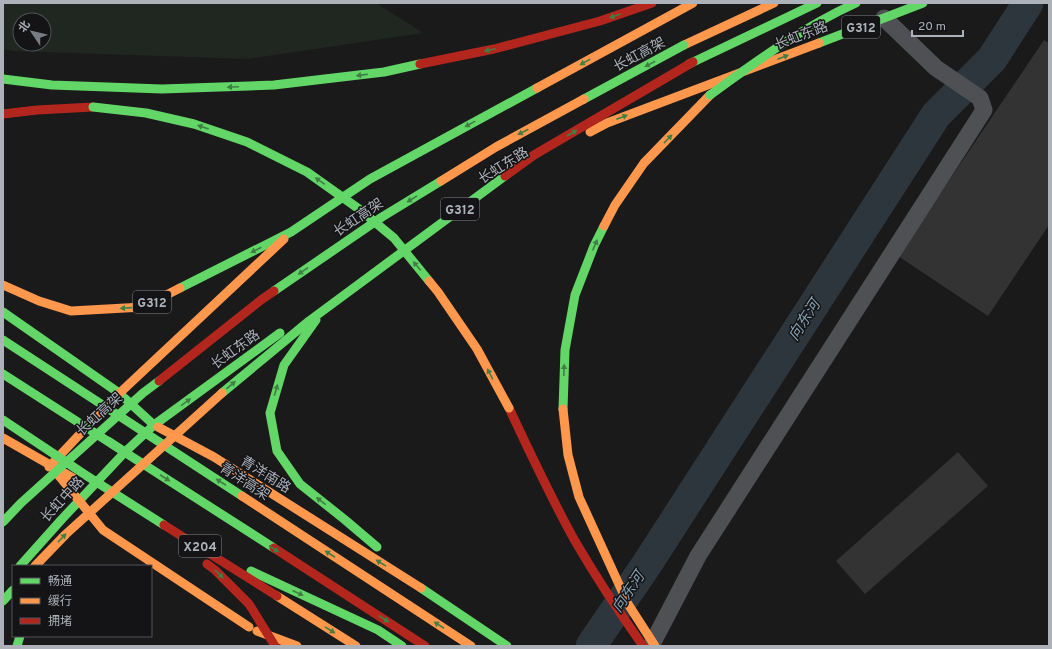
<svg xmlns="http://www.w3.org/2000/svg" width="1052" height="649" font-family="Overpass,'Noto Sans SC',sans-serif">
<rect width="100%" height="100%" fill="#1a1a1a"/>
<path fill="#202721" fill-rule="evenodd" d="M3,3H376L423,33L247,59L14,51L3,49ZM20,20H44V44H20Z"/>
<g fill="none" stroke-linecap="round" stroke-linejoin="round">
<polyline stroke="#2d363c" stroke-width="31" points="591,646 647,564 936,115 992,59 1028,3"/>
</g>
<g fill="#333334">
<polygon points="1044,40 1049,43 1049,225 988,316 898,256"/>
<polygon points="958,452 988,486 865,594 836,561"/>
</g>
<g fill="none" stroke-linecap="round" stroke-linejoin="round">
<polyline stroke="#4e5053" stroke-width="17" points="651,646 698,556 984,110 980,98 936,68 884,18"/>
<g stroke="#63d668" stroke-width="9">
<polyline points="819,43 923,3"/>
<polyline points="689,64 817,3"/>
<polyline points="3,79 52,85 162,89 274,85 384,72 420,64"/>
<polyline points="180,288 291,232 370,179 537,88"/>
<polyline points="3,312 119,393 154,425"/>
<polyline points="316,320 284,365 270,413 277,451 300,484 344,519 377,547"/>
<polyline points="563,409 565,350 575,295 594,246 604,226"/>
<polyline points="108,441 125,452 154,425 280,333"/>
<polyline points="20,566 62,519 125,452"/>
<polyline points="251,571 378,630 402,646"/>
<polyline points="421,588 507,646"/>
<polyline points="3,601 13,590"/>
<polyline points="17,646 20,636"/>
</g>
<g stroke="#ff974d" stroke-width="9">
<polyline points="684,45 774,3"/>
<polyline points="537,88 693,3"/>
<polyline points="590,132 607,123 819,43"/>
<polyline points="604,226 615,205 644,163 710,95"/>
<polyline points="3,285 39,301 71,311 143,307 180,288"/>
<polyline points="158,427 214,457 421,588"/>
<polyline points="3,438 73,478"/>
<polyline points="49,467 109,403 284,239"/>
<polyline points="55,471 103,530 249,627"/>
<polyline points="257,631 297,646"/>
</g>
<g stroke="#b3261e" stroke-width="9">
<polyline points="420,64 494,49 600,21 652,3"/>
<polyline points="3,114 37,110 93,107"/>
<path d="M509,408C530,453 551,498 575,541C596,577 619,612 643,646"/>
</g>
<g stroke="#63d668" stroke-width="9">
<path d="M710,95C757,61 803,27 856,3"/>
<polyline points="584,99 684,45"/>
<polyline points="93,107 146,113 194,124 247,142 307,172 359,209 394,238 429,281"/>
<polyline points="274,291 382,217 441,181"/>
<polyline points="3,340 242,496"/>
<polyline points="3,374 274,548"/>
<polyline points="222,393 309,321 505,176"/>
<polyline points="3,420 87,476 164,525"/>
<polyline points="3,522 21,503 143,393 159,381"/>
</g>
<g stroke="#ff974d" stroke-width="9">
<polyline points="441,181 496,147 584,99"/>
<polyline points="429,281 438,292 477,349 509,408"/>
<polyline points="563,409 568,455 579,497 628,604 655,646"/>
<polyline points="242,496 471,646"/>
<polyline points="35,566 66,534 222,393"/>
<polyline points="277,596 356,646"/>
</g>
<g stroke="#b3261e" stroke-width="9">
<polyline points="505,176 534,155 693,62 689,64"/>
<polyline points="159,381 261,300 274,291"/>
<polyline points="164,525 277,596"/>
<polyline points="274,548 425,646"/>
<polyline points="207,564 215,570 249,604 275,646"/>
</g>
</g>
<defs><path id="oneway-solid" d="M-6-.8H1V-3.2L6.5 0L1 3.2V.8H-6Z"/></defs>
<g fill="#3f7f43">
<use href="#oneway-solid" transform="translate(615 16) rotate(161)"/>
<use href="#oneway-solid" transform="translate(490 50) rotate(168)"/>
<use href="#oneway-solid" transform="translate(783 57) rotate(-21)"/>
<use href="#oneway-solid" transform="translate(585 62) rotate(151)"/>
<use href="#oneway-solid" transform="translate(650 64) rotate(152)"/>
<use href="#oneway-solid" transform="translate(362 75) rotate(173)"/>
<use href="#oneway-solid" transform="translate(233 87) rotate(178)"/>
<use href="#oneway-solid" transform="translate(622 117) rotate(-21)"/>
<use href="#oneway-solid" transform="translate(470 124) rotate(151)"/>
<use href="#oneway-solid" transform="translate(203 127) rotate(-161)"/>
<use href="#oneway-solid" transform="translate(523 132) rotate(152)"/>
<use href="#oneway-solid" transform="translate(572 133) rotate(-30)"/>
<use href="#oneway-solid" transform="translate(668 139) rotate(-46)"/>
<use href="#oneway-solid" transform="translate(320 181) rotate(-145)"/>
<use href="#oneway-solid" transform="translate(412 199) rotate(148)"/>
<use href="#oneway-solid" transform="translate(595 245) rotate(-66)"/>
<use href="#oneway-solid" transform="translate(256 250) rotate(153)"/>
<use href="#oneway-solid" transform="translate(417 266) rotate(-130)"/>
<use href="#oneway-solid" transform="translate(303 271) rotate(146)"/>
<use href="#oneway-solid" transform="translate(126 308) rotate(176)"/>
<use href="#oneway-solid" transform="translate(564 370) rotate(-88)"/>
<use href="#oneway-solid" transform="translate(490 374) rotate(-118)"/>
<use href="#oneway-solid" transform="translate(231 385) rotate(-40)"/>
<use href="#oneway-solid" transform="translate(276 390) rotate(-74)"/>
<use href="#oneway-solid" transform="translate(186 402) rotate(-36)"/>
<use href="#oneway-solid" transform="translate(165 478) rotate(33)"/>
<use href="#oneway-solid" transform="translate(221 482) rotate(-147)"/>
<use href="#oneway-solid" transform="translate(321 501) rotate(-142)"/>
<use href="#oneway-solid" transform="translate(62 538) rotate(-46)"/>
<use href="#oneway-solid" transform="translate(274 549) rotate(33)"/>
<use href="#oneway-solid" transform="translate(330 554) rotate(-147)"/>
<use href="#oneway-solid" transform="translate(381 563) rotate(-148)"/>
<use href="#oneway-solid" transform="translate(219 574) rotate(44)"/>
<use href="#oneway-solid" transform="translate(298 593) rotate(25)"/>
<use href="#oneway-solid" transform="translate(384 619) rotate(33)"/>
<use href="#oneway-solid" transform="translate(439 625) rotate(-147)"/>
<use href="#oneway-solid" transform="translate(330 630) rotate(32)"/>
</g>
<g text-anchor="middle" stroke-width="3" stroke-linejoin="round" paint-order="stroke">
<g fill="#141416" stroke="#7e8289" stroke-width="1">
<rect x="842" y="16" width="38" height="22" rx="3"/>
<rect x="441" y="198" width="38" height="22" rx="3"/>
<rect x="133" y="291" width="38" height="22" rx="3"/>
<rect x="179" y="535" width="42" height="22" rx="3"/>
</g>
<g font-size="13" font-weight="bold" fill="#acb1ba">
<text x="861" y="32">G312</text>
<text x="460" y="214">G312</text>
<text x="152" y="307">G312</text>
<text x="200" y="551">X204</text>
</g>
<g font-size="14" fill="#acb1ba" stroke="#141416">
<text transform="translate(801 35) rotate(-21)" y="5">长虹东路</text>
<text transform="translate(639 54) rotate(-28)" y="5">长虹高架</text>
<text transform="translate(503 165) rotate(-32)" y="5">长虹东路</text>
<text transform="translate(358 217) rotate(-34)" y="5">长虹高架</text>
<text transform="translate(235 349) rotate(-36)" y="5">长虹东路</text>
<text transform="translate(99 414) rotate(-42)" y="5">长虹高架</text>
<text transform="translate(266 474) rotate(32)" y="5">青洋南路</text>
<text transform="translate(245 481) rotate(33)" y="5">青洋高架</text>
<text transform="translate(62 499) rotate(-47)" y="5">长虹中路</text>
</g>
<g font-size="15" font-style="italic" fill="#85a1b3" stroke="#141416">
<text transform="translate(804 320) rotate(-57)" y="5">向东河</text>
<text transform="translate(628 592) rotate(-56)" y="5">向东河</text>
</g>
</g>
<rect width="1052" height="649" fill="none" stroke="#acb1ba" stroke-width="8"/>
<rect x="12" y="565" width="140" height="72" fill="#141416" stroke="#515358"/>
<rect x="20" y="578" width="20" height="6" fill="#63d668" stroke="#515358"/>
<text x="48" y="585" font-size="12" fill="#acb1ba">畅通</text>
<rect x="20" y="598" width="20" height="6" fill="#ff974d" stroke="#515358"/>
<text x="48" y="605" font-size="12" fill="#acb1ba">缓行</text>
<rect x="20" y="618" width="20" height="6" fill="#b3261e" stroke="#515358"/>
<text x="48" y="625" font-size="12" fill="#acb1ba">拥堵</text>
<g transform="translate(32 32) rotate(305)"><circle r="19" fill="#141416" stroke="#515358"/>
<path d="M0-3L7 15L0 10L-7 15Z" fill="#797c82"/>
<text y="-6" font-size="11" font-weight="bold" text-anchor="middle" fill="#acb1ba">北</text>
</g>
<path d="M912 30v6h51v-6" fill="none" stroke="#acb1ba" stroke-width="2"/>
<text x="918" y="30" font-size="12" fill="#acb1ba" stroke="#141416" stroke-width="3" paint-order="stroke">20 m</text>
</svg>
